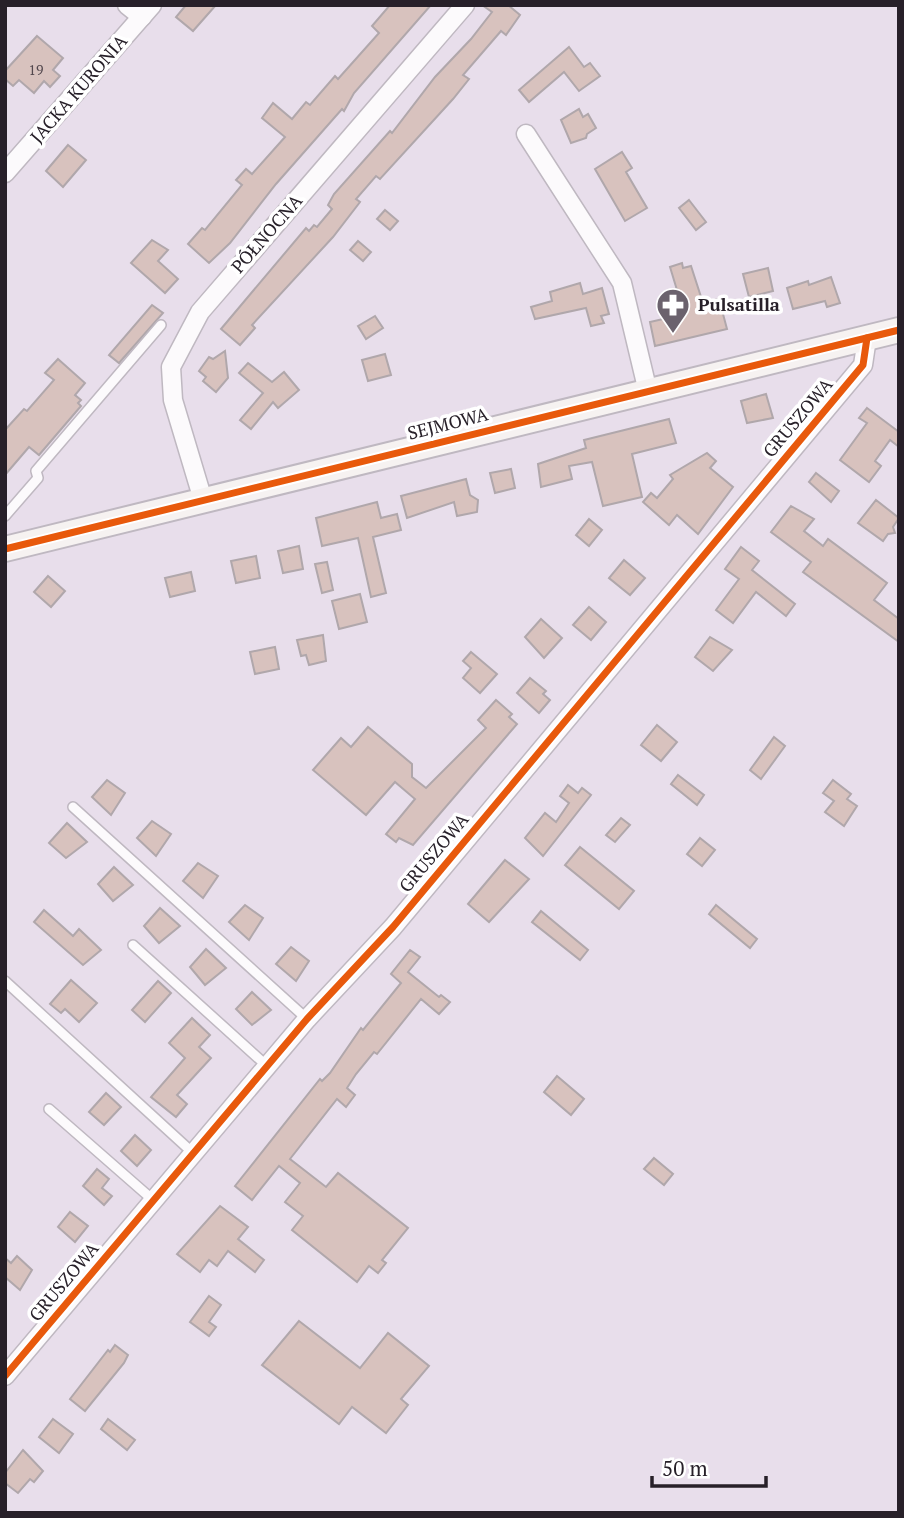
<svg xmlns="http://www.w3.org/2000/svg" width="904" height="1518" font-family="'PT Serif',serif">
<rect width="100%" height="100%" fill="#e8deeb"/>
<g fill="#d8c2be" stroke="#b0a7ab" stroke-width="2">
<polygon points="186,5 216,5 193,31 176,17"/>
<polygon points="390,5 431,5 354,93 344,111 342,109 276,184 230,243 209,263 188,244 202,228 205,230 242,185 236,180 246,169 252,174 285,137 262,118 273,103 292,119 306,102 310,105 335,76 338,79 379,33 372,26"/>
<polygon points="482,5 508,5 520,15 506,35 501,31 463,75 469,79 453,99 380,179 376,176 356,199 360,202 333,237 252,325 255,328 240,345 221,329 306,228 309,231 314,225 317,227 332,209 328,205 334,194 390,131 392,133 435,77 471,39 492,12"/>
<polygon points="37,36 63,58 53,70 60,76 50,87 44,81 34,93 19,80 13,86 5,79 5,71"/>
<polygon points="569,47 584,67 590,63 600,76 579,91 564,72 529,102 519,90"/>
<polygon points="579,109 583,117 588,114 596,128 587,134 586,138 571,143 561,120"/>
<polygon points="68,145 86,160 63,187 46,171"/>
<polygon points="622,152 632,168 626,172 647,208 625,221 595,169"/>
<polygon points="689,200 706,222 696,230 679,208"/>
<polygon points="385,210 398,221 390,230 377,219"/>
<polygon points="152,240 168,250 158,261 178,279 165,293 131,263"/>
<polygon points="358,241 371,252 363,261 350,250"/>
<polygon points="682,263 683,268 691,266 703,303 719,299 727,329 655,346 650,322 672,317 669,303 680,300 670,267"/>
<polygon points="768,268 773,291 749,297 743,274"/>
<polygon points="831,277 840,303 827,307 825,301 793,309 787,288 808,281 809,285"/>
<polygon points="580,283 583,294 602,288 609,314 601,316 604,323 591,326 586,308 535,319 531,307 552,301 550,292"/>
<polygon points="152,305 163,313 119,363 109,355"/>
<polygon points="375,316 383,328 366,339 358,326"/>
<polygon points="225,351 228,378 216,392 203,381 206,377 199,371 209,357 213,359"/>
<polygon points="385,354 391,375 368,381 362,360"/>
<polygon points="58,359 85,383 75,395 81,400 78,403 81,406 39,455 29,447 5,475 5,430 24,409 27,411 54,380 45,373"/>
<polygon points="248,363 272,382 284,372 299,390 278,408 273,402 251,429 240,420 263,393 239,373"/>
<polygon points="766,394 773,418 747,423 741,401"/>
<polygon points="867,408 899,432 899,447 890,440 875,461 881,466 869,482 840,460 867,423 859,418"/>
<polygon points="669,419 676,443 632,454 642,497 603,506 592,462 569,466 572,479 541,487 538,464 586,448 584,440"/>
<polygon points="707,453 716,461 710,468 733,487 698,534 677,515 669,525 643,502 651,493 657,498 673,479 670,475"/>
<polygon points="511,469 515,488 495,493 490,473"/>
<polygon points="816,473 839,491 831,502 809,482"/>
<polygon points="466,479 470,495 478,500 477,512 457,516 454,502 407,518 401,496"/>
<polygon points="876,500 899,518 893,527 895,533 888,534 883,541 858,523"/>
<polygon points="377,502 381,518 397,514 401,530 373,537 386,593 371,597 358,538 322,546 316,518"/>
<polygon points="791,506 814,519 804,531 823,546 828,539 887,583 874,600 899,619 899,642 803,572 811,562 771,532"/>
<polygon points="589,519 602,530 589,546 576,535"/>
<polygon points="299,546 303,569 283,573 278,551"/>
<polygon points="741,547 759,561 752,570 795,604 786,616 756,592 733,623 716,610 739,579 725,569"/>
<polygon points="256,556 260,578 236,583 231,561"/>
<polygon points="624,560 645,578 630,595 609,578"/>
<polygon points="327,562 333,590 322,593 315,564"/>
<polygon points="191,572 195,591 170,597 165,578"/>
<polygon points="48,576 65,591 51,607 34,592"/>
<polygon points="360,594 367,622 339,629 332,601"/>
<polygon points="589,607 606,622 591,640 573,625"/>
<polygon points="541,619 562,638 544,658 525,637"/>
<polygon points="323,635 326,661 309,665 306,655 301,656 297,640"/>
<polygon points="710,637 732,650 713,671 695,657"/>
<polygon points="275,647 279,669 255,674 250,652"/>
<polygon points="471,652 497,674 480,693 463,678 471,668 463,661"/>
<polygon points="530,678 546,691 543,694 550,700 539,713 517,693"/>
<polygon points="496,700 512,714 509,717 517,724 413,845 399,838 396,842 386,834 415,799 395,782 366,815 313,770 341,738 351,747 368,727 412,764 412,777 426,788 486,728 478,720"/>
<polygon points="657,725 677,742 661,761 641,745"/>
<polygon points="774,737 785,746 761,779 750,770"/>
<polygon points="678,775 704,795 697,805 671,784"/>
<polygon points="107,780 125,793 111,815 92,797"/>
<polygon points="833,780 851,794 847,799 857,806 844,826 825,812 834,801 823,793"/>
<polygon points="568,785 578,793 582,788 591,795 543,856 525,838 545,813 556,822 569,803 560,796"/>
<polygon points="621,818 630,825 615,842 606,835"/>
<polygon points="152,821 171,834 156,856 137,838"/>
<polygon points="67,823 87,842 66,858 49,843"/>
<polygon points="700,838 715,850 702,866 687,854"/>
<polygon points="580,847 634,891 619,909 565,865"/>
<polygon points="505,860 529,879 489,922 468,904"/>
<polygon points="198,863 218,876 203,898 183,881"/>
<polygon points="114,867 133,885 113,901 98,884"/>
<polygon points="245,905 263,918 249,940 229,922"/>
<polygon points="716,905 757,939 750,948 709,914"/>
<polygon points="160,908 180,926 159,943 144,926"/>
<polygon points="44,910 73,936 79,929 101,950 83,965 34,922"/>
<polygon points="541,911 588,950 580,960 532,922"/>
<polygon points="291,947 309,961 296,981 276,964"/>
<polygon points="206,949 226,968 205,985 190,967"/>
<polygon points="410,950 420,957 408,972 439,997 441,995 450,1002 439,1014 421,999 377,1054 374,1052 356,1074 347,1088 355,1095 346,1107 337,1099 290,1159 326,1187 338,1173 408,1228 382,1260 386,1263 378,1273 369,1266 357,1282 292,1230 303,1216 285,1202 300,1183 279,1166 252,1200 235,1186 320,1079 322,1081 330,1073 361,1028 363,1030 401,983 391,974"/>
<polygon points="71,980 97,1003 79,1022 65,1009 61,1013 50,1004"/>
<polygon points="158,981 171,993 145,1022 132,1010"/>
<polygon points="252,992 271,1010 252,1025 236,1009"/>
<polygon points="192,1018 210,1035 199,1047 211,1058 177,1095 187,1104 176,1117 151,1097 185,1058 169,1043"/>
<polygon points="557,1076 584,1099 571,1115 544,1092"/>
<polygon points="106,1093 121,1107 104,1125 89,1112"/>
<polygon points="135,1135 151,1150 137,1166 121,1151"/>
<polygon points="654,1158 673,1174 664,1185 644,1169"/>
<polygon points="97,1169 109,1179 102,1188 112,1196 104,1205 83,1186"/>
<polygon points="220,1206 248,1227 238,1239 264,1260 255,1272 228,1251 217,1266 209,1260 200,1272 177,1254"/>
<polygon points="70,1212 88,1226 75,1242 58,1227"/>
<polygon points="17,1256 32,1270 20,1290 5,1277 5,1258 11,1263"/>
<polygon points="209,1296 221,1305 209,1322 216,1327 209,1336 190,1322"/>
<polygon points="299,1321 360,1368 388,1333 429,1366 401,1399 408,1405 386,1433 352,1407 339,1424 262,1365"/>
<polygon points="115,1345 128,1355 124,1363 85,1411 70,1399 108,1350 110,1352"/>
<polygon points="53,1419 73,1434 59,1453 39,1437"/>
<polygon points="108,1419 135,1440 127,1450 101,1429"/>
<polygon points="23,1450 43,1471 34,1482 30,1479 18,1493 5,1483 5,1473"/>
</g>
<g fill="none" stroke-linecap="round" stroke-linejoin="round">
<defs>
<g id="lane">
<polyline points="5,516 38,478 36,471 161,325"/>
<polyline points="73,807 307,1019"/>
<polyline points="133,945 267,1066"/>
<polyline points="5,981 193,1153"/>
<polyline points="49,1109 153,1200"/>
</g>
<g id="street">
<polyline points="127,5 142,17"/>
<polyline points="526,134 622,283 648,392"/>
<polyline points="5,173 152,5"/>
<polyline points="203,500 173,400 171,367 200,312 465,5"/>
<polyline points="5,1376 307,1019 393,927 863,365 867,338"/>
</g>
<polyline id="secondary" points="5,549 899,330"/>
</defs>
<use href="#lane" stroke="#bfb8c1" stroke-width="12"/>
<use href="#street" stroke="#bfb8c1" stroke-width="21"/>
<use href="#secondary" stroke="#bfb8c1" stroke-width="28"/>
<use href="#lane" stroke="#fcfafc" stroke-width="9"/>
<use href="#street" stroke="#fcfafc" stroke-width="18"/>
<use href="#secondary" stroke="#f6f2f1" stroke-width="24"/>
<defs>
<g id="cycleway">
<polyline points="5,549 899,330"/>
<polyline points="5,1376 307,1019 393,927 863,365 867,338"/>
</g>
</defs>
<use href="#cycleway" stroke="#fff" stroke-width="11"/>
<use href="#cycleway" stroke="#e8590c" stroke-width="7"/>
</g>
<defs>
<symbol id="pharmacy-pin" viewBox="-11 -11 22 30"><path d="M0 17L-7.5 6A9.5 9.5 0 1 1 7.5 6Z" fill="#6b626d" stroke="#fff"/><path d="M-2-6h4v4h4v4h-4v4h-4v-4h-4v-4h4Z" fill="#fff"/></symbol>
</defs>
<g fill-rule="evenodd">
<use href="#pharmacy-pin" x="654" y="286" width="38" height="52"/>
</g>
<g text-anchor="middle" stroke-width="7" stroke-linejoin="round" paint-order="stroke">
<g font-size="14" fill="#53484e">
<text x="36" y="75">19</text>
</g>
<g font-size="18" fill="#272029" stroke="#fff">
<text transform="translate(79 89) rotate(-49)" y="6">JACKA KURONIA</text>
<text transform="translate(267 234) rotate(-49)" y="6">PÓŁNOCNA</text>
<text transform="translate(798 418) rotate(-50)" y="6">GRUSZOWA</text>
<text transform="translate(448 424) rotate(-14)" y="6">SEJMOWA</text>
<text transform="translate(434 853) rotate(-50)" y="6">GRUSZOWA</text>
<text transform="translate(64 1282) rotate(-50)" y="6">GRUSZOWA</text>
</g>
<g font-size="18" font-weight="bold" fill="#272029" stroke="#fff" text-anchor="start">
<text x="698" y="311">Pulsatilla</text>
</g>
</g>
<rect width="904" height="1518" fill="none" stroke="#272029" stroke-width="14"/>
<path d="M652 1476v10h114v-10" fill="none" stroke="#272029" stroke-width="3.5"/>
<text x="662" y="1476" font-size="21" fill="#272029" stroke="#ffffff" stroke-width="5" paint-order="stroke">50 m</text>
</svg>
